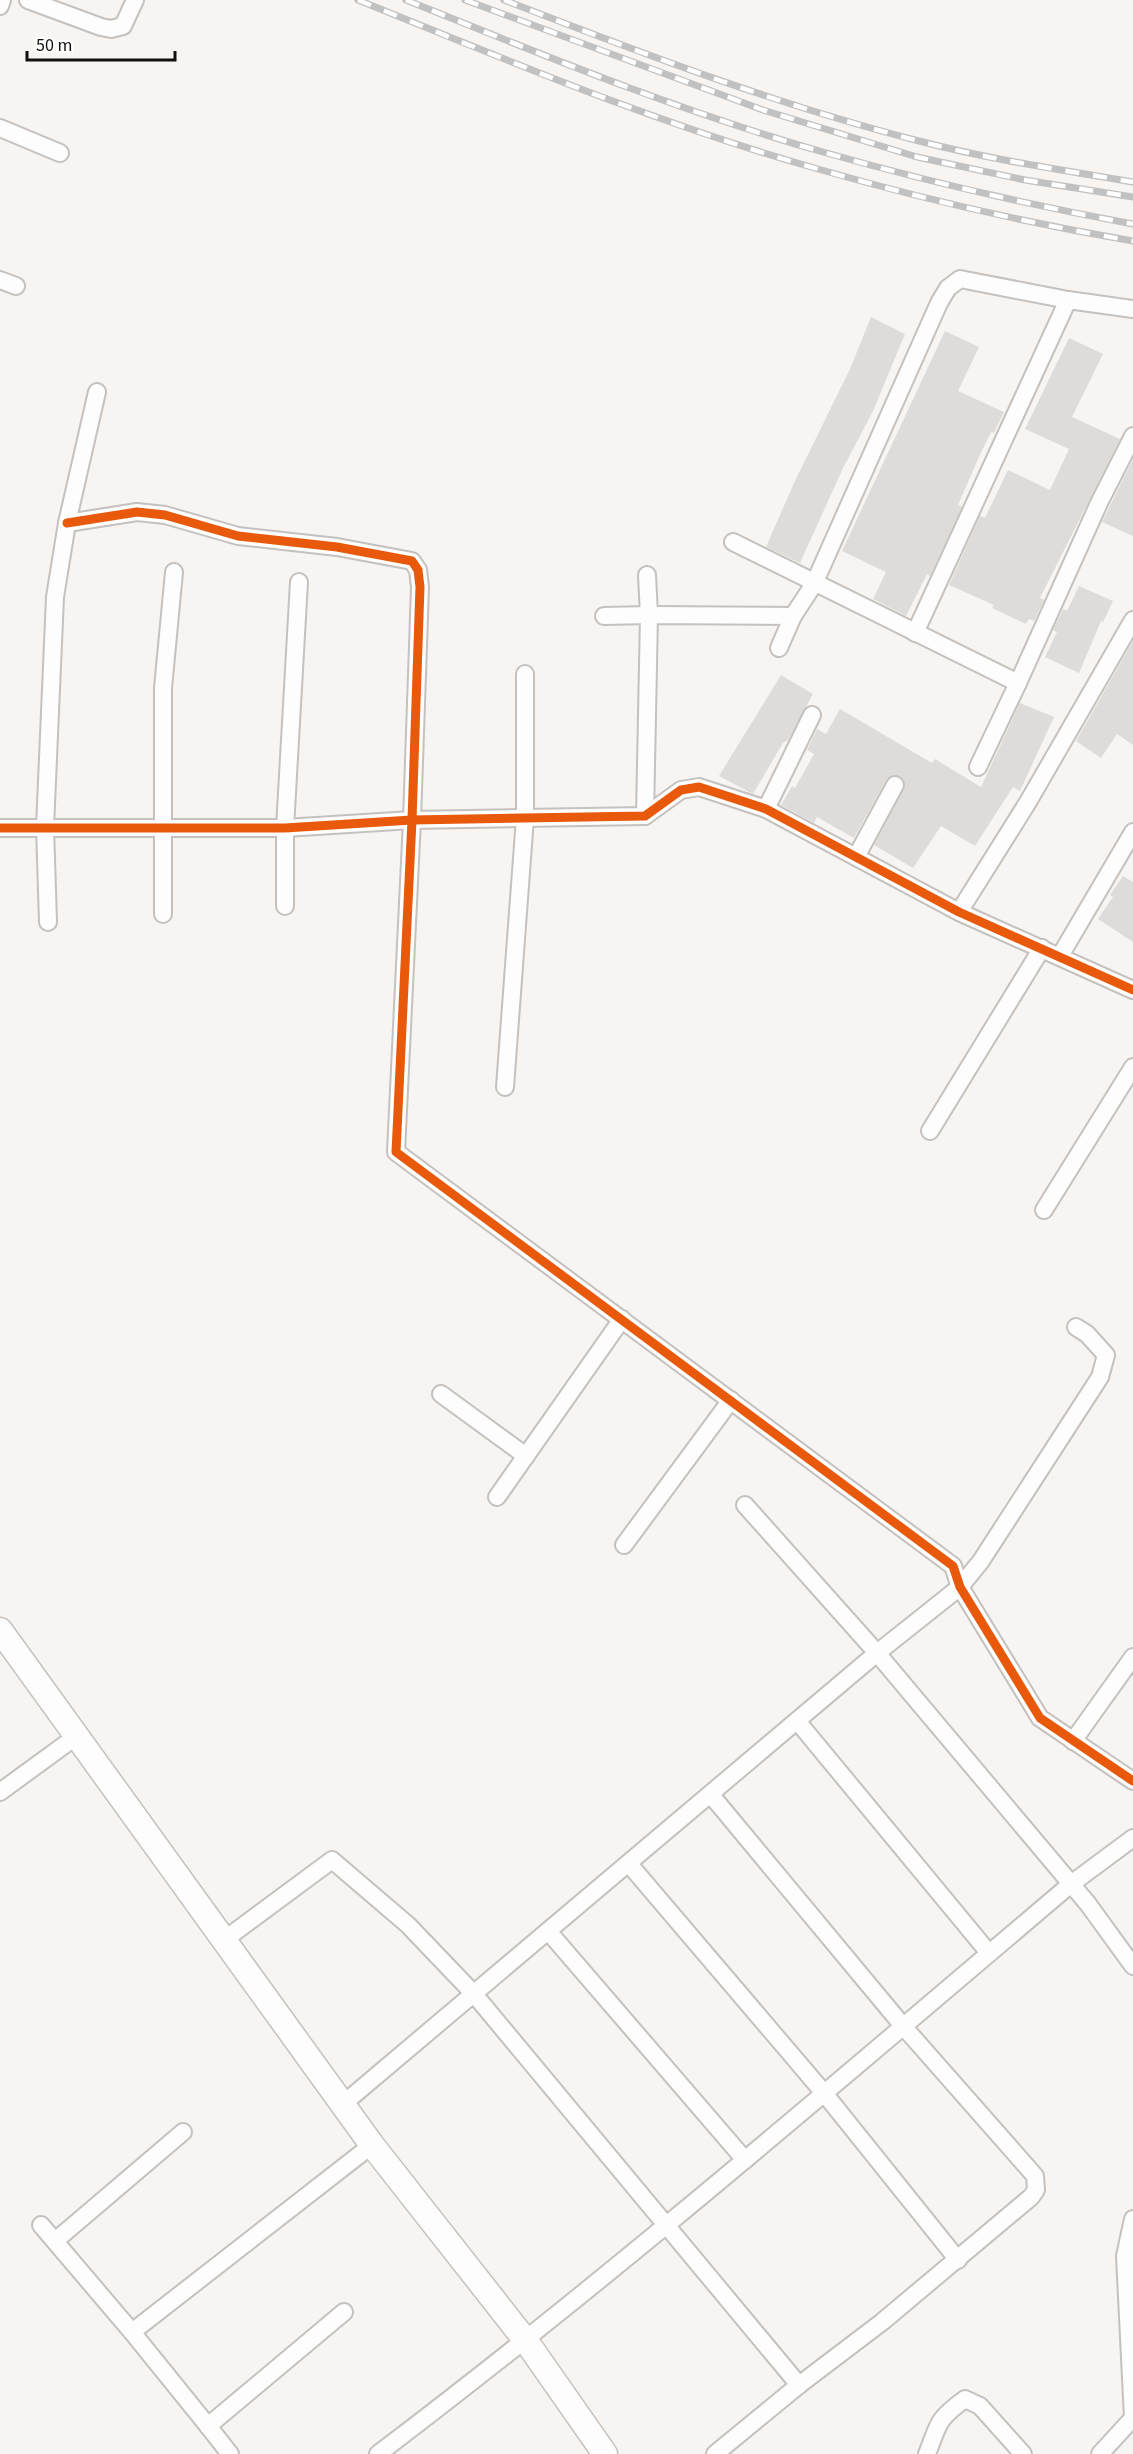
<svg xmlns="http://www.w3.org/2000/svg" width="1133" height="2454" font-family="'Source Sans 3',sans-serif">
<rect width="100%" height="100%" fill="#f7f4f1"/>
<g fill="#dedcd9">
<polygon points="871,317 905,334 873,411 843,468 800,563 766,547 794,483 850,369"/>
<polygon points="945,331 979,347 958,391 1004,412 994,433 991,432 978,459 958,505 962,507 930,576 927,574 906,616 873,599 886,572 842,551"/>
<polygon points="1069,338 1103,354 1072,417 1120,439 1040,598 1044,600 1034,621 1029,619 1026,624 992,608 994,605 949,585 980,516 985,518 1008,470 1050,490 1069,449 1025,429"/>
<polygon points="1133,459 1133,536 1102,522"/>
<polygon points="1079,586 1113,601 1103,622 1101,621 1079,673 1045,657 1057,632 1053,630 1063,609 1067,611"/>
<polygon points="1133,641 1133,745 1117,734 1101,758 1076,741"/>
<polygon points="781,675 813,694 788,740 783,743 753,794 719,776"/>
<polygon points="1020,703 1054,717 1020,791 1013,787 975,846 941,826 913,868 874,845 904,789 904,780 895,775 886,780 854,838 817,817 814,823 781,805 792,786 795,788 814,754 807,750 817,729 826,734 840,709 932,763 935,759 981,787"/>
<polygon points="1123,876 1133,882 1133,942 1098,919 1113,897 1110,895"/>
</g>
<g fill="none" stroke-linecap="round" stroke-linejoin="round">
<defs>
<g id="minor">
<polyline points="28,0 101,27 111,29 123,26 135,0"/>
<polyline points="0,6 2,0"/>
<polyline points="0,128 60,153"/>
<polyline points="0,280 16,286"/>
<polyline points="67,523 137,512 165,515 238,536 337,547 412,561 418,570 420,587 412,820 396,1152 953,1566 960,1587 1040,1718 1133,1781"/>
<polyline points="733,542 1018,683 1099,503 1133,436"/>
<polyline points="604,616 649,615 647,575"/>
<polyline points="915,633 1068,300"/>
<polyline points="779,648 793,616"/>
<polyline points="978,767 1018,683"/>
<polyline points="766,809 812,715"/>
<polyline points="645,816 649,615 793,616 814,584 939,303 948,288 960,279 1068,300 1133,309"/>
<polyline points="0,828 285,828 412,820 645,816 681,790 699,787 766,809 959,912 1133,990"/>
<polyline points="856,857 895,785"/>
<polyline points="285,906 285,828 299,582"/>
<polyline points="959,912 1028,802 1133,620"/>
<polyline points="163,914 163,688 174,572"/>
<polyline points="48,922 45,827 55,597 67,523 97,392"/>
<polyline points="1060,956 1133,832"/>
<polyline points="505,1087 525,818 525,674"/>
<polyline points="930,1131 1042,948"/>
<polyline points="1044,1210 1133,1067"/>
<polyline points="441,1394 526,1456"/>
<polyline points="497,1497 622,1319"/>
<polyline points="745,1505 877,1653 1088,1904 1133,1966"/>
<polyline points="624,1545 731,1400"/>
<polyline points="798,1722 989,1953"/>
<polyline points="1073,1741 1133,1657"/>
<polyline points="0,1792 78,1735"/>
<polyline points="711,1795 903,2026 1035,2176 1036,2190 1031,2197 882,2322 799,2385 715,2454"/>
<polyline points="629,1864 824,2093 958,2260"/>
<polyline points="548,1931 745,2160"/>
<polyline points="224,1940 332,1860 408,1925 474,1994 799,2385"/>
<polyline points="343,2104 877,1653 960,1587 981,1561 1100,1377 1106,1355 1087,1334 1076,1327"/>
<polyline points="41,2225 132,2332 372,2145"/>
<polyline points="55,2241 183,2132"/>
<polyline points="132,2332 208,2426 344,2312"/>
<polyline points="208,2426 230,2454"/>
<path d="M378,2454C617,2273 843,2077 1071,1884L1133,1838"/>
<path d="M927,2454C939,2424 936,2420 965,2399L980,2406L1023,2454"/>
<polyline points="1100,2454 1133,2418 1125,2256 1133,2219"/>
</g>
<polyline id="secondary" points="0,1630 372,2145 526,2341 605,2454"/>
</defs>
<use href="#minor" stroke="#c4c1bf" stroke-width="20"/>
<use href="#secondary" stroke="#c4c1bf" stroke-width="27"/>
<use href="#minor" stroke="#fefdfd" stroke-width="16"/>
<use href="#secondary" stroke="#fefdfd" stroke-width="24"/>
<defs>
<g id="rail">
<path d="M358,0C509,61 661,125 818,169C922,199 1027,223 1133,241"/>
<path d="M406,0C543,55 681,112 823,152C925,181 1029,205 1133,224"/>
<polyline points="465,0 763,110 917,157 1025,180 1133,197"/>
<path d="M504,0C641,53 780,106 923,142C992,160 1063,170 1133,182"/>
</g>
</defs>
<use href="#rail" stroke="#c1c1c1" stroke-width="7"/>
<use href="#rail" stroke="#fff" stroke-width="4.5" stroke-dasharray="14" stroke-linecap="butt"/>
<defs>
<g id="cycleway">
<polyline points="67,523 137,512 165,515 238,536 337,547 412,561 418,570 420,587 412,820 396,1152 953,1566 960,1587 1040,1718 1133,1781"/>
<polyline points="0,828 285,828 412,820 645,816 681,790 699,787 766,809 959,912 1133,990"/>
</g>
</defs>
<use href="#cycleway" stroke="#fff" stroke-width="13"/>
<use href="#cycleway" stroke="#e8590c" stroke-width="9"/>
</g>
<path d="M27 51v9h148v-9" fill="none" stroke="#12100e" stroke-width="3"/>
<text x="36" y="51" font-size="18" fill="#12100e" stroke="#ffffff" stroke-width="4.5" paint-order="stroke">50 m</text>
</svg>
